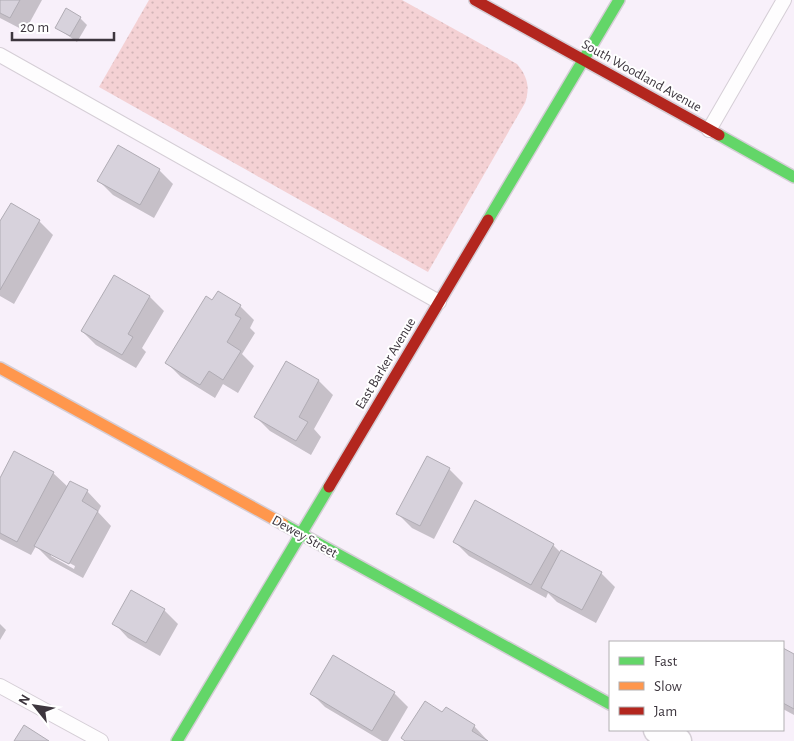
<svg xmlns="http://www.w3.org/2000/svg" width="794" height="741" font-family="'Alegreya Sans',sans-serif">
<defs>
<pattern id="grass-dots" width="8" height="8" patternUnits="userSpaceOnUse" patternTransform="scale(1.25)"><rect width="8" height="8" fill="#f4d1d4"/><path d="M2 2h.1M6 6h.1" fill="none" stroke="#d2b4b7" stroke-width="1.8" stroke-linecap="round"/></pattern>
</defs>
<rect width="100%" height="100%" fill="#f8f0fa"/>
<path fill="url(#grass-dots)" d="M149,0H402L517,64C528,77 530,88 525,103L428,272L99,87Z"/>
<g fill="#0003" fill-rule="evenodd">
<polygon points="0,0 42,0 25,31 0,18"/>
<polygon points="80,18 87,25 77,42 56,27"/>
<polygon points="159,170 173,184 154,218 113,195 99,181"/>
<polygon points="39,221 53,235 14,304 0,296 0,223"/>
<polygon points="150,297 164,311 142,348 146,352 136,368 96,345 82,331"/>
<polygon points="212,302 240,306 254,320 250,328 255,333 242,354 254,366 238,393 223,384 215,398 181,377 167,363"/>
<polygon points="287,363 319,381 333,395 314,429 321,437 311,455 270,431 256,417"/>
<polygon points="449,469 463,483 434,539 412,528 398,514"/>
<path d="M53,473L68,487L87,491L101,506L98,512L111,526L83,578L50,560L36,546L31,555L0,539V481ZM51,553L75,566L74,569L51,556Z"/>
<polygon points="454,541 553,545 561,553 601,573 615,587 596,623 557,602 548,593 546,598 469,556"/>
<polygon points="164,610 178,624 160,656 128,638 114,623"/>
<polygon points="0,624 6,630 0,640"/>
<polygon points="783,650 794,656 794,715 783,709"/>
<polygon points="311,693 394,693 408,707 388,741 382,741 325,707"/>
<polygon points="443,713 474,726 488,741 405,741"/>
</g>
<g fill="#d7d2dc" stroke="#b0acb4">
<polygon points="0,0 20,0 10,18 0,13"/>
<polygon points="66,8 81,17 70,36 55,28"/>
<polygon points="118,145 160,169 140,205 97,181"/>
<polygon points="11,203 40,220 0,290 0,221"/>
<polygon points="114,275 150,296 128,334 133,337 122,355 81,331"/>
<polygon points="218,291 241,305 235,315 241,318 227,342 241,351 223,380 209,371 200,385 165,363 206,296 212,300"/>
<polygon points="286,361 319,380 299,417 308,422 296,441 254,417"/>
<polygon points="14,451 54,472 17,542 0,533 0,478"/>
<polygon points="427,456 450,468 420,526 396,514"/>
<polygon points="70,481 88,490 82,501 98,511 69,564 34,546"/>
<polygon points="475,500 554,544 531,585 453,542"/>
<polygon points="561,550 602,572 582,610 541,588"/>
<polygon points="131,590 165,609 146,643 112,624"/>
<polygon points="783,648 794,654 794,709 783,703"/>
<polygon points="333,655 395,692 372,731 310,694"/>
<polygon points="425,701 442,712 446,707 475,725 472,731 488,741 405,741 401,738"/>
<polygon points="24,725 49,741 14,741"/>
</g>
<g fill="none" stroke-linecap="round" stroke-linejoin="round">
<defs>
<g id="lane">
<polyline points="0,55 439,302"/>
<polyline points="709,130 784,0"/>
<polyline points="0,686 101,741"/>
</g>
<polyline id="street" points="657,730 678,741"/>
<g id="fast">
<polyline points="719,135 794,177"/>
<polyline points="488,220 619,0"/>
<polyline points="283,524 610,704"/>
<polyline points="177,741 329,487"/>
</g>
<polyline id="slow" points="0,368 283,524"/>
<g id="jam">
<polyline points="475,0 719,135"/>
<polyline points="329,487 488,220"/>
</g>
</defs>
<use href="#lane" stroke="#d5ced6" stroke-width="16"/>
<use href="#street" stroke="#d5ced6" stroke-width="29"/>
<use href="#fast" stroke="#d5ced6" stroke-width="14"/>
<use href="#slow" stroke="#d5ced6" stroke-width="14"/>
<use href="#jam" stroke="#d5ced6" stroke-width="14"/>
<use href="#lane" stroke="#fefdfe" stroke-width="14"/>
<use href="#street" stroke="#fefdfe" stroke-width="26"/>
<use href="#fast" stroke="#63d668" stroke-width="11"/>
<use href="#slow" stroke="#ff974d" stroke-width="11"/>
<use href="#jam" stroke="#b3261e" stroke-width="11"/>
</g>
<g text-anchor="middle" stroke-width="4" stroke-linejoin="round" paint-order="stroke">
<g font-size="14" fill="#3d363e" stroke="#fff">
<text transform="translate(642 75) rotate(29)" y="5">South Woodland Avenue</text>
<text transform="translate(385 363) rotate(-59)" y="5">East Barker Avenue</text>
<text transform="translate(305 536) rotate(29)" y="5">Dewey Street</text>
</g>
</g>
<rect x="609" y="641" width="175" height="90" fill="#ffffff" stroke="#b1afb2"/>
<rect x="619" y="657" width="25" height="8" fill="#63d668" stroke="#b1afb2"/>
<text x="654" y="666" font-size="15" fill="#3d363e">Fast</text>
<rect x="619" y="682" width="25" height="8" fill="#ff974d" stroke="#b1afb2"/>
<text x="654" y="691" font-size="15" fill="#3d363e">Slow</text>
<rect x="619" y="707" width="25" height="8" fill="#b3261e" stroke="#b1afb2"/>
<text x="654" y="716" font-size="15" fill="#3d363e">Jam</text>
<g transform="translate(35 706) rotate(300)" stroke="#ffffff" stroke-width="4" paint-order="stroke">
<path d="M0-4L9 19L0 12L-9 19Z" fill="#3d363e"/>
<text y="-8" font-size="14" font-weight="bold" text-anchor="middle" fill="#3d363e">N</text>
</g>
<path d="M12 32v8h102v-8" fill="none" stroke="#3d363e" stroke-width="2.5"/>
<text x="20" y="32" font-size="15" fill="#3d363e" stroke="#ffffff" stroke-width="4" paint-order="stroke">20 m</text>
</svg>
